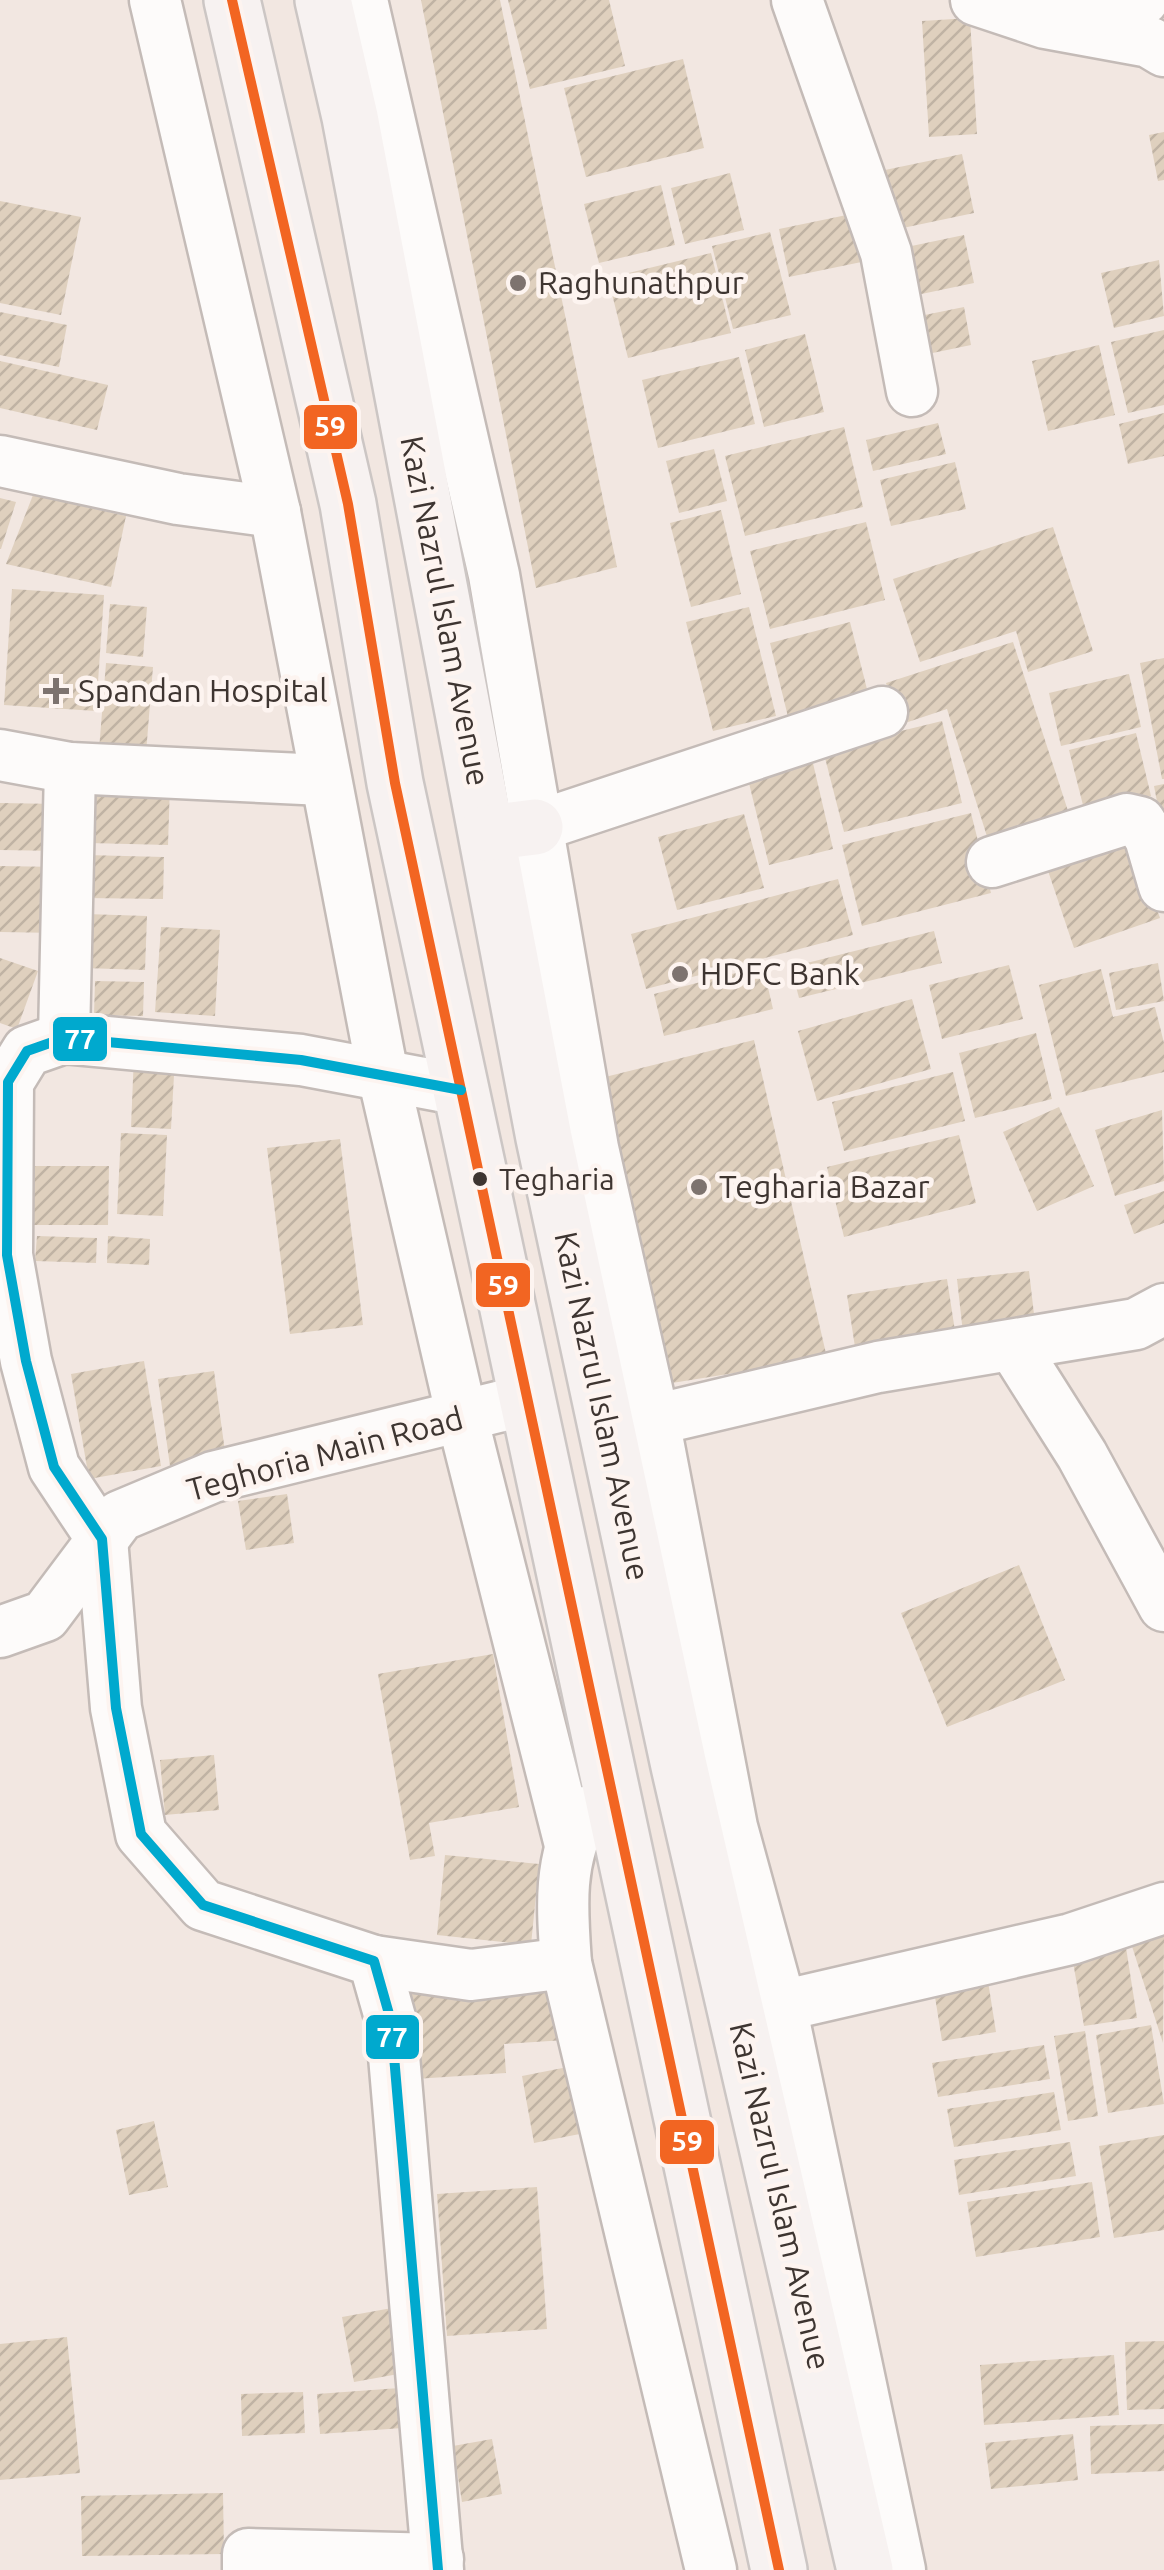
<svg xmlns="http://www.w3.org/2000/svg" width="1164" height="2570" font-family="Ubuntu,sans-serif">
<defs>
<pattern id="building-hatch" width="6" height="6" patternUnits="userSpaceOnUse" patternTransform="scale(2.5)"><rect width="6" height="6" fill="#dfd0be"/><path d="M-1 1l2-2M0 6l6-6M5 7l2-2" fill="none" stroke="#c0b3a4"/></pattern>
</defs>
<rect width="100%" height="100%" fill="#f2e7e1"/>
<g fill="url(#building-hatch)">
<polygon points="421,0 500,0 617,567 536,588"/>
<polygon points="508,0 609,0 625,66 530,89"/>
<polygon points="970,18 977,134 929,137 922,21"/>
<polygon points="683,59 704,148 586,177 564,88"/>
<polygon points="1164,132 1164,180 1158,181 1149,135"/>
<polygon points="962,154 974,213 898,229 885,170"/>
<polygon points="730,173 744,230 685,244 671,188"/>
<polygon points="661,185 675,245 599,263 584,204"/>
<polygon points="0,201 81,217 61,315 0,303"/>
<polygon points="866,211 876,259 789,277 779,229"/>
<polygon points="770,232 791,315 733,329 712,246"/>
<polygon points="964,235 974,283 912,296 902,248"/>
<polygon points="711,253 731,333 628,358 608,278"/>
<polygon points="1159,260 1164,316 1114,328 1101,273"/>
<polygon points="964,307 971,345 918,356 910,318"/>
<polygon points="0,312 67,325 59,367 0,355"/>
<polygon points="1164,330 1164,405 1128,413 1111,342"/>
<polygon points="805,334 824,412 764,427 745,350"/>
<polygon points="1099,345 1115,415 1048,431 1032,361"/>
<polygon points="739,357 755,424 658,448 642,380"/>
<polygon points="0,361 108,385 97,430 0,408"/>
<polygon points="1164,413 1164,456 1128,464 1119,424"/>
<polygon points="938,423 946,454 873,471 866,440"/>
<polygon points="844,427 863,507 745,536 725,456"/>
<polygon points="714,449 727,501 679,513 666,461"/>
<polygon points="955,462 966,509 891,526 880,480"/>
<polygon points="33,495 126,516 111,587 6,564"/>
<polygon points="0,498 16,502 1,549 0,549"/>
<polygon points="721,510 741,594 691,607 670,523"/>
<polygon points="866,522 885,600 770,629 750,551"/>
<polygon points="1053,527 1093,651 1028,672 1016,631 920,662 893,579"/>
<polygon points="12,589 104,595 96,711 4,705"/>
<polygon points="110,604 147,607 143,657 106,653"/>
<polygon points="749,607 776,716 713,731 686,622"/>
<polygon points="850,622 871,705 790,725 770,643"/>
<polygon points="1013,642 1071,820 990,846 947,709 899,725 886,683"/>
<polygon points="1164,658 1164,779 1162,779 1140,663"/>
<polygon points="106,663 153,667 146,753 99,750"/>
<polygon points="1129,674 1141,727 1061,746 1049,693"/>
<polygon points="942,721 962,803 844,832 823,750"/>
<polygon points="1136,733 1151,796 1085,813 1069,750"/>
<polygon points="812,759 833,849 769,865 747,775"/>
<polygon points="91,783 170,784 168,845 89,843"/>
<polygon points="1164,784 1164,827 1162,827 1154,786"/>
<polygon points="0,803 59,804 58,851 0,850"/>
<polygon points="971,813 991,893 862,926 842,845"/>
<polygon points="744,814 764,888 677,910 658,837"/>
<polygon points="1130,830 1160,918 1074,948 1044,859"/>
<polygon points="86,855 164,857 163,899 85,898"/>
<polygon points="0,866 59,867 57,933 0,932"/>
<polygon points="838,879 853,935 646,989 631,934"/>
<polygon points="86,914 147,916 145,970 84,968"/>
<polygon points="161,927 220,930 215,1016 155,1012"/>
<polygon points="934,931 942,963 799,998 791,967"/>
<polygon points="0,958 38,971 17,1029 0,1023"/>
<polygon points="1158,963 1164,1001 1116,1010 1109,973"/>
<polygon points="1009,965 1023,1019 942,1039 929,985"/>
<polygon points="763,966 773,1009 664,1036 654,994"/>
<polygon points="1101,969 1113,1017 1155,1007 1164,1043 1164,1072 1066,1096 1039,985"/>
<polygon points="95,981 144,982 143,1016 94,1015"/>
<polygon points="912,999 931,1069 817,1101 798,1031"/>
<polygon points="1036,1033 1052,1099 975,1118 959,1053"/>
<polygon points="754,1040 827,1358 647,1387 589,1081"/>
<polygon points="134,1055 175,1057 171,1129 131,1127"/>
<polygon points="953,1072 965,1121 844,1151 832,1102"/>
<polygon points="1059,1107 1094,1186 1037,1211 1003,1132"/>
<polygon points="1162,1110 1164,1181 1115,1196 1095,1130"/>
<polygon points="121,1133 167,1135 163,1216 117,1214"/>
<polygon points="959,1135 976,1203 844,1237 827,1167"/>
<polygon points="340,1139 363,1325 290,1334 267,1148"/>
<polygon points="24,1166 109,1166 108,1225 24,1225"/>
<polygon points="1164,1191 1164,1223 1134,1234 1124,1205"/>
<polygon points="37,1236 97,1238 96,1263 35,1261"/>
<polygon points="108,1236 150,1239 149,1265 107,1263"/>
<polygon points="1029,1271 1035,1323 963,1333 957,1279"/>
<polygon points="947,1279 955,1331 855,1347 847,1295"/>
<polygon points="144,1361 161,1466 89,1479 71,1374"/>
<polygon points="214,1371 226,1459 170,1466 158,1379"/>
<polygon points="287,1494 294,1543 246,1550 238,1501"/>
<polygon points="1019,1565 1065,1680 947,1727 901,1613"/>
<polygon points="493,1654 519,1807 429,1823 435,1856 410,1860 378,1674"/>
<polygon points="214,1755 219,1810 165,1815 160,1760"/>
<polygon points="445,1855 539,1864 531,1945 437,1935"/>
<polygon points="1160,1927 1164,1938 1163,2043 1129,1937"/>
<polygon points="1125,1941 1137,2018 1084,2026 1071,1950"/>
<polygon points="987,1975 996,2032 942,2041 933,1984"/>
<polygon points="562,1980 565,2040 504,2044 506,2073 415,2079 409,1989"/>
<polygon points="1151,2025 1164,2104 1108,2113 1096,2035"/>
<polygon points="1085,2031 1098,2116 1068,2121 1054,2036"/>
<polygon points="1044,2045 1050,2079 938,2097 932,2063"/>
<polygon points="583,2064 595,2131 534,2143 522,2076"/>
<polygon points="1054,2092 1061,2130 954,2147 947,2109"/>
<polygon points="154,2121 168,2187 129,2195 116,2130"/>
<polygon points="1164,2135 1164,2230 1114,2238 1099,2146"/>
<polygon points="1070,2142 1076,2176 959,2195 954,2160"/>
<polygon points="1092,2182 1100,2237 976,2257 967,2202"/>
<polygon points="537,2187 547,2329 447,2336 437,2194"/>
<polygon points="392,2308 404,2373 354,2382 342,2317"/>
<polygon points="67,2337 80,2473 0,2480 0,2344"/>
<polygon points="1164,2341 1164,2409 1127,2410 1125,2342"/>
<polygon points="1114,2355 1119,2415 984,2425 980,2365"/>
<polygon points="413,2387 416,2427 320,2434 317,2394"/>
<polygon points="303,2392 305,2433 242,2436 241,2394"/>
<polygon points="1164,2424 1164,2471 1091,2474 1090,2426"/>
<polygon points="1073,2434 1078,2480 991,2489 985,2443"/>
<polygon points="492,2439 502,2494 462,2502 453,2446"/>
<polygon points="223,2493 224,2554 82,2556 81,2496"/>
</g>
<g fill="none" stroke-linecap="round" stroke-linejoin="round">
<defs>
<g id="minor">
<polyline points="155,0 275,512 383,1075 462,1417 569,1841"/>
<polyline points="362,0 494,575 593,1148 654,1420 732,1827 781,2006 900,2570"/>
<polyline points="797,0 886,253 912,391"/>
<polyline points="976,0 1045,23 1149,42 1164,51"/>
<polyline points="1065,18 1143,0"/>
<polyline points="0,461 178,499 275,512"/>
<polyline points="0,755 70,768 324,780"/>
<polyline points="535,827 882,712"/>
<polyline points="992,862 1127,819 1140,822 1150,838 1164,886"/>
<polyline points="64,1038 70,768"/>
<polyline points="1013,1346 1082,1455 1164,1606"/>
<polyline points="654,1420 878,1367 1136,1324 1164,1309"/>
<polyline points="0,1632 45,1616 120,1516 213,1477 526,1400"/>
<path d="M585,1812C558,1861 562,1908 566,1963L711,2570"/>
<polyline points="374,1961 471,1975 566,1963"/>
<polyline points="781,2006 1071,1939 1164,1908"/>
<polyline points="248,2570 248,2554 438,2559"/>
<polyline points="438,2570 391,2021 374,1961 203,1905 141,1834 116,1708 102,1539 54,1467 26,1361 7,1255 8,1082 27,1051 64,1038 301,1060 461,1090"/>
</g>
<g id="major">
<polyline points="232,0 348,504 395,783 779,2570"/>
<polyline points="323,0 350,117 544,1138 679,1766 865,2570"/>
<polyline points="487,833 535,827"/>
</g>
</defs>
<use href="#minor" stroke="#c4bbb7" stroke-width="55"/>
<use href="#major" stroke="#ccc6c4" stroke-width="60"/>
<use href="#minor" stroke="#fdfbfa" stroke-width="50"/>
<use href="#major" stroke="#f7f2f1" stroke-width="55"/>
<defs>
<polyline id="bus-1" points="232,0 348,504 395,783 779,2570"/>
<polyline id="bus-2" points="438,2570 391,2021 374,1961 203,1905 141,1834 116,1708 102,1539 54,1467 26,1361 7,1255 8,1082 27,1051 64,1038 301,1060 461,1090"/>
</defs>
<use href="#bus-1" stroke="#fdf4f0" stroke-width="18"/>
<use href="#bus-2" stroke="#fdf4f0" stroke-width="18"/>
<use href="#bus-1" stroke="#f26522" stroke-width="10"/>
<use href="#bus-2" stroke="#00a9ce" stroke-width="10"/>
</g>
<g fill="#7d736f" stroke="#fdf4f0" stroke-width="4">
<circle cx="518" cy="283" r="10"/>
<path d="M51 676h10v10h10v10h-10v10h-10v-10h-10v-10h10z"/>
<circle cx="680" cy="974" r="10"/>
<circle cx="699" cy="1187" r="10"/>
</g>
<circle fill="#3e3531" stroke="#fdf4f0" stroke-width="4" cx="480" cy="1179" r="9"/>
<g text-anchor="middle" stroke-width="9" stroke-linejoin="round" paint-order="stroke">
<g font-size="30" fill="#3e3531" stroke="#fdf4f0" text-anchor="start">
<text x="499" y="1190">Tegharia</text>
</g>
<g font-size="32" fill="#3e3531" stroke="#fdf4f0" text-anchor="start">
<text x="538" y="294">Raghunathpur</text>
<text x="78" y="702">Spandan Hospital</text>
<text x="700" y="985">HDFC Bank</text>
<text x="719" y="1198">Tegharia Bazar</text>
</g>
<g font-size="32" fill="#3e3531" stroke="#fdf4f0">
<text transform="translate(445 611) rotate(79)" y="11">Kazi Nazrul Islam Avenue</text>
<text transform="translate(602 1406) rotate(78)" y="11">Kazi Nazrul Islam Avenue</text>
<text transform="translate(325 1454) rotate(-15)" y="11">Teghoria Main Road</text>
<text transform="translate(780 2196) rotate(77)" y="11">Kazi Nazrul Islam Avenue</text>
</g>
</g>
<g stroke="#fdf4f0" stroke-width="4">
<rect x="302" y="403" width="57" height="48" rx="10" fill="#f26522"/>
<rect x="51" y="1015" width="58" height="48" rx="10" fill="#00a9ce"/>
<rect x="474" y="1261" width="58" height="48" rx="10" fill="#f26522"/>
<rect x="364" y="2013" width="57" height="48" rx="10" fill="#00a9ce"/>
<rect x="658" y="2118" width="58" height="48" rx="10" fill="#f26522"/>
</g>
<g font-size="28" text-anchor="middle" font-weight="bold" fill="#fff">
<text x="330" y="436">59</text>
<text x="80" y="1049">77</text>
<text x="503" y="1295">59</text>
<text x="392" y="2047">77</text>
<text x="687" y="2151">59</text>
</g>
</svg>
